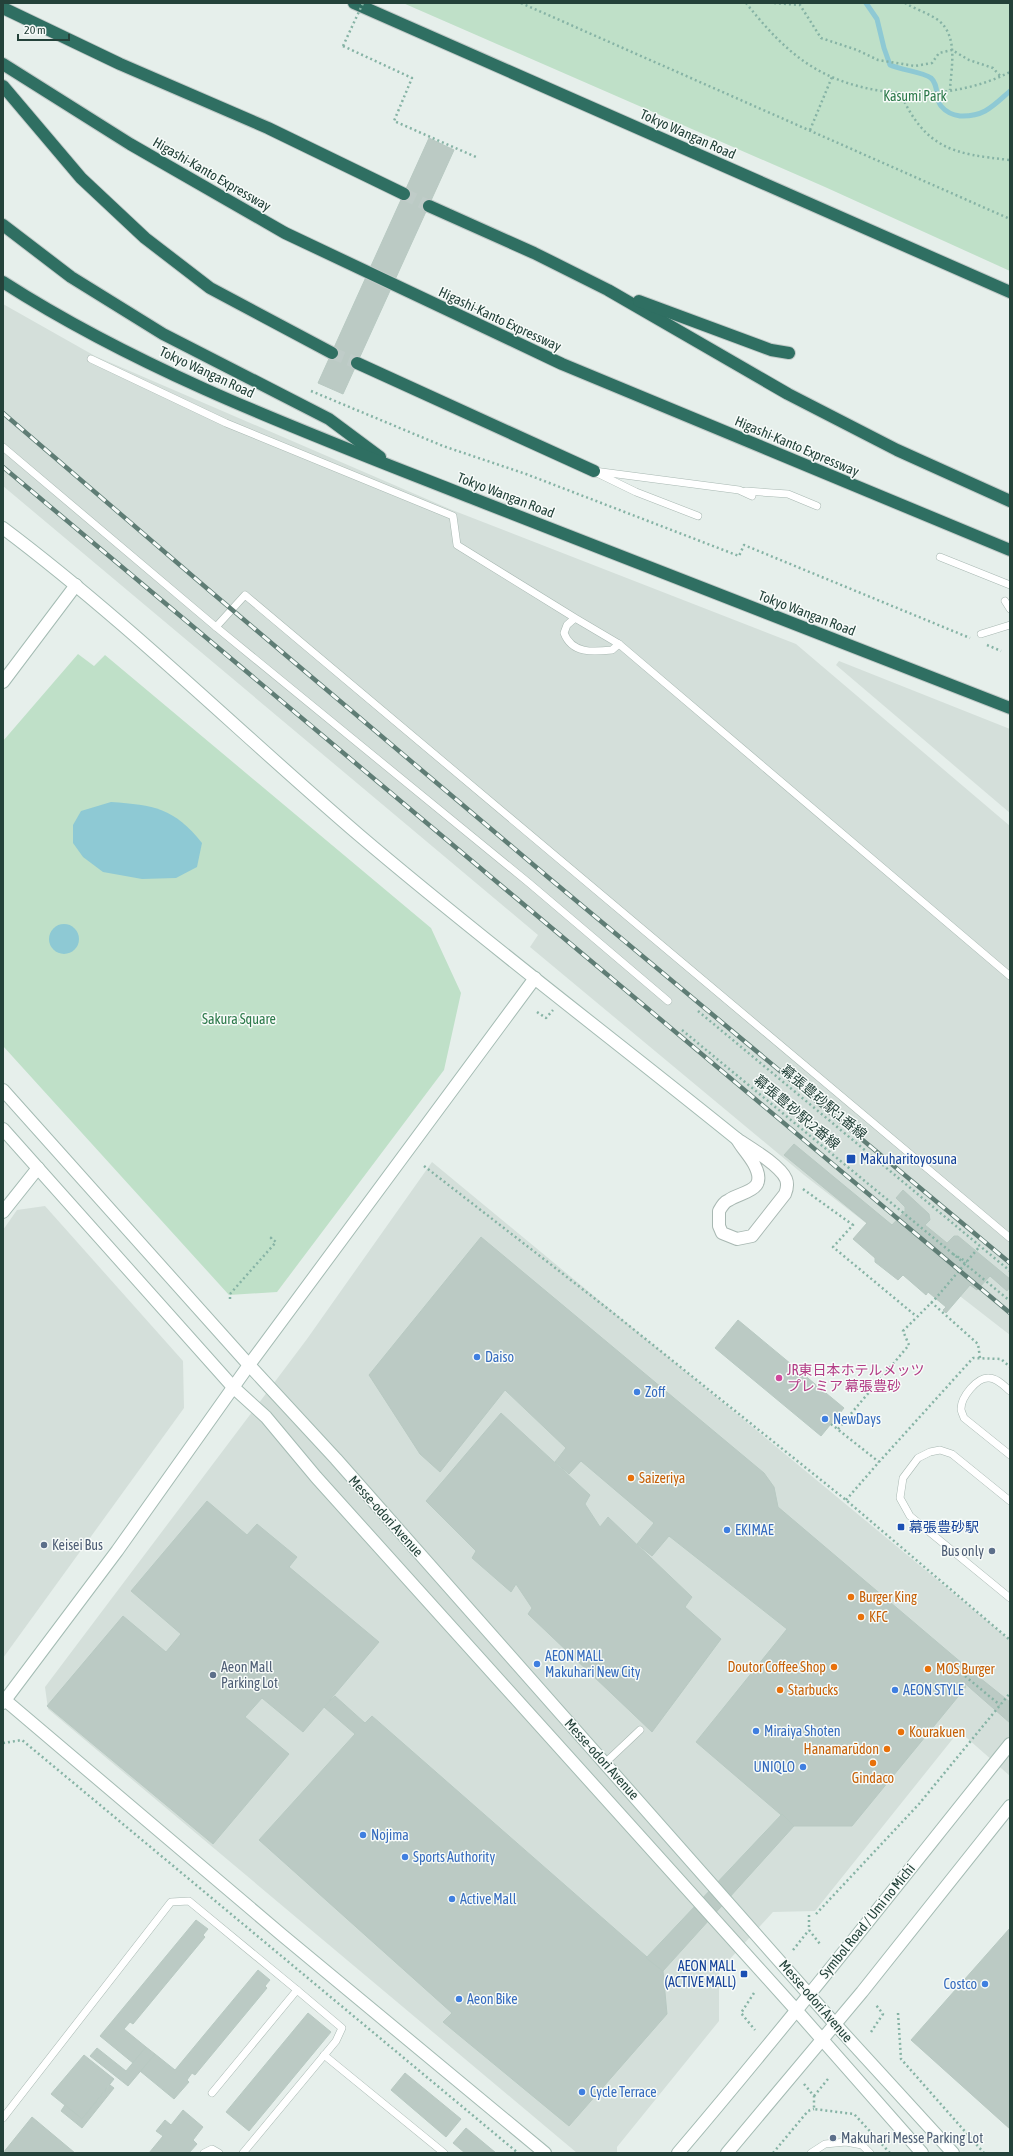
<svg xmlns="http://www.w3.org/2000/svg" width="1013" height="2156" font-family="'Asap Condensed','Noto Sans JP',sans-serif">
<rect width="100%" height="100%" fill="#e6efeb"/>
<g fill="#d4dfda">
<polygon points="3,304 95,356 452,510 796,644 1010,826 1010,1335 804,1175 530,947 538,935 3,486"/>
<polygon points="839,661 1010,729 1010,813 836,665"/>
<polygon points="432,1162 1010,1640 1010,1776 959,1731 815,1911 773,1912 719,1971 719,2021 617,2147 617,2153 577,2153 48,1709 45,1687 307,1339"/>
<polygon points="45,1206 183,1361 184,1408 3,1658 3,1230 17,1210"/>
</g>
<g fill="#bfe0c8">
<polygon points="403,3 1010,3 1010,271 825,187"/>
<polygon points="78,654 94,666 105,655 431,928 461,993 444,1070 277,1292 229,1295 3,1046 3,741"/>
</g>
<g fill="#8ec9d4">
<path d="M111,802C154,805 174,808 202,843L197,867L176,878L142,879L103,872L83,857L73,843V825L81,811Z"/>
<circle cx="64" cy="939" r="15"/>
</g>
<g fill="none" stroke-linecap="round" stroke-linejoin="round">
<path stroke="#8ec9d4" stroke-width="5" d="M866,3L877,19L884,48L890,65C901,70 923,72 931,78C939,85 935,98 941,106C946,112 953,115 960,116C984,117 993,106 1010,91"/>
</g>
<g fill="#bbcac4" stroke="#b8c9c2">
<polygon points="429,138 454,150 343,394 318,383"/>
<polygon points="794,1144 892,1225 905,1211 905,1207 896,1198 903,1190 929,1214 930,1220 925,1225 947,1243 954,1236 958,1236 1010,1279 1010,1287 1007,1291 990,1276 977,1290 970,1285 946,1313 943,1310 946,1307 928,1292 926,1295 903,1275 898,1280 875,1262 875,1258 853,1239 867,1223 784,1155"/>
<polygon points="481,1237 764,1473 774,1487 778,1507 970,1670 961,1680 966,1687 852,1826 794,1826 696,1742 787,1629 669,1536 652,1556 637,1544 654,1523 581,1461 569,1474 555,1462 566,1448 505,1390 440,1472 420,1454 369,1375"/>
<polygon points="738,1320 844,1408 821,1436 715,1348"/>
<polygon points="501,1413 590,1495 585,1504 600,1527 608,1517 692,1597 685,1607 721,1639 652,1732 528,1614 532,1608 516,1584 511,1592 472,1558 476,1551 426,1501"/>
<polygon points="207,1501 247,1535 257,1524 297,1557 289,1567 379,1642 303,1732 262,1698 245,1717 289,1754 213,1844 47,1706 123,1616 166,1652 181,1634 131,1591"/>
<polygon points="970,1670 1010,1702 1010,1723 961,1680"/>
<polygon points="335,1696 365,1723 372,1716 663,1971 667,2014 569,2126 443,2022 452,2013 259,1840 355,1734 324,1707"/>
<polygon points="782,1814 794,1826 663,1971 646,1958"/>
<polygon points="196,1920 208,1929 203,1935 205,1937 133,2024 130,2022 124,2029 146,2047 133,2063 100,2036"/>
<polygon points="1010,1928 1010,2129 911,2040"/>
<polygon points="258,1970 270,1980 265,1986 267,1988 195,2075 192,2073 187,2080 189,2082 174,2099 140,2071 155,2054 175,2070"/>
<polygon points="308,2013 331,2032 249,2131 226,2112"/>
<polygon points="146,2047 155,2054 128,2086 90,2056 97,2048 126,2071"/>
<polygon points="84,2055 114,2079 82,2119 51,2094"/>
<polygon points="405,2073 461,2119 446,2137 391,2090"/>
<polygon points="110,2085 114,2088 82,2128 61,2111 65,2105 82,2119"/>
<polygon points="183,2110 203,2127 193,2140 197,2144 189,2153 149,2153 163,2136 156,2131 165,2120 171,2125"/>
<polygon points="32,2117 75,2153 3,2153"/>
<polygon points="466,2128 496,2153 465,2153 453,2143"/>
</g>
<g fill="none" stroke-linecap="round" stroke-linejoin="round">
<g stroke="#bfccc8" stroke-width="12" stroke-dasharray="12 6" stroke-linecap="butt">
<polyline points="404,194 429,206"/>
<polyline points="332,353 357,363"/>
</g>
<defs>
<g id="lane">
<path d="M91,359L226,423L453,516L457,545L575,618L567,625L564,633C572,654 593,652 612,650L619,644L575,618"/>
<polyline points="3,447 216,627 245,595 1010,1238"/>
<polyline points="594,471 739,490 752,496"/>
<polyline points="599,474 636,492 698,516"/>
<polyline points="746,491 788,494 817,506"/>
<polyline points="940,557 1010,585"/>
<polyline points="1005,601 1010,609"/>
<polyline points="216,627 529,883 668,1001"/>
<polyline points="981,634 1010,625"/>
<polyline points="619,644 1010,976"/>
<path d="M1010,1391C1004,1386 997,1378 989,1378C977,1377 961,1397 961,1409C961,1411 963,1415 964,1418L1010,1455"/>
<polyline points="1010,1501 952,1454 940,1450 930,1452 918,1458 903,1478 900,1498 910,1516 1010,1598"/>
<polyline points="605,1763 640,1730"/>
<polyline points="324,2055 444,2153"/>
<polyline points="212,2093 297,1990 342,2028 336,2041 243,2153"/>
<polyline points="3,2118 171,1902 189,1901 297,1990"/>
<polyline points="204,2153 212,2149 219,2153"/>
<polyline points="811,2153 825,2144 846,2142 862,2145 870,2153"/>
</g>
<path id="street" d="M737,1139C749,1147 780,1165 786,1179C788,1184 787,1189 785,1194L752,1236L737,1239L722,1233L719,1226V1211C722,1206 724,1202 729,1200C742,1191 769,1192 754,1164C749,1155 742,1148 737,1139Z"/>
<g id="secondary">
<path d="M3,528C128,622 240,733 359,835C482,940 611,1037 737,1139"/>
<polyline points="3,682 76,585"/>
<polyline points="3,1090 249,1365 336,1459 835,2024 953,2153"/>
<polyline points="3,1129 233,1387 266,1417 316,1477 797,2011 922,2153"/>
<polyline points="3,1212 38,1168"/>
<polyline points="5,1700 282,1935 545,2153"/>
<polyline points="3,1703 117,1551 249,1365 535,978"/>
<path d="M678,2153C792,2019 900,1881 1010,1744"/>
<polyline points="727,2153 862,1992 1010,1806"/>
</g>
<g id="highway">
<polyline points="354,3 1010,292"/>
<polyline points="3,8 120,64 268,128 404,194"/>
<polyline points="3,64 130,144 285,233 562,364 1010,550"/>
<polyline points="3,86 81,178 145,238 210,288 332,353"/>
<polyline points="429,206 534,253 608,290 788,394 897,450 1010,501"/>
<polyline points="3,225 71,277 163,334 329,419 380,457"/>
<path d="M3,282C148,375 313,435 472,498C651,568 830,639 1010,708"/>
<polyline points="639,301 771,350 789,353"/>
<polyline points="357,363 594,471"/>
</g>
</defs>
<use href="#lane" stroke="#a8b8b2" stroke-width="8"/>
<use href="#street" stroke="#a8b8b2" stroke-width="14"/>
<use href="#secondary" stroke="#a4bbb3" stroke-width="14"/>
<use href="#highway" stroke="#c2cac8" stroke-width="14"/>
<g stroke="#86b3a5" stroke-width="2.5" stroke-dasharray="2 3" stroke-linecap="butt">
<polyline points="521,3 1010,219"/>
<path d="M746,3C766,28 788,53 816,69C871,101 954,101 1010,72"/>
<polyline points="774,3 800,5 821,38 857,50 878,60 915,66 932,63 939,53 952,50 969,60 993,68 1001,77"/>
<path d="M905,3C915,9 928,13 938,20C959,36 951,68 950,90"/>
<polyline points="343,46 412,78 394,121 476,157"/>
<path d="M900,93C926,149 953,154 1010,160"/>
<polyline points="810,130 832,77"/>
<polyline points="311,391 443,446 526,474 739,556 744,545 970,638"/>
<polyline points="987,645 1001,651"/>
<polyline points="698,1011 1010,1271"/>
<polyline points="537,1012 546,1018 553,1010"/>
<polyline points="424,1166 612,1312 846,1500 1010,1640"/>
<polyline points="803,1189 853,1225 833,1247 916,1316"/>
<polyline points="953,1254 967,1262"/>
<polyline points="230,1299 230,1294 276,1242 271,1238 273,1236"/>
<polyline points="931,1302 978,1344 980,1358"/>
<polyline points="831,1424 879,1462"/>
<polyline points="838,1429 909,1345 903,1331 936,1298 980,1246"/>
<polyline points="846,1500 879,1462 973,1358 1001,1359 1010,1367"/>
<polyline points="965,1676 1000,1705"/>
<polyline points="3,1743 22,1740 518,2153"/>
<polyline points="816,1914 919,1804 1010,1693"/>
<polyline points="809,1915 809,1930 820,1944"/>
<polyline points="793,1950 809,1930"/>
<polyline points="754,1993 741,2013 755,2030"/>
<polyline points="898,2013 901,2059 984,2153"/>
<polyline points="871,2032 883,2014 876,2005"/>
<polyline points="804,2084 814,2096 814,2109 854,2114 890,2153"/>
<polyline points="814,2096 828,2079"/>
<polyline points="773,2153 808,2111 814,2109"/>
</g>
<use href="#lane" stroke="#fff" stroke-width="7"/>
<use href="#street" stroke="#fff" stroke-width="12"/>
<use href="#secondary" stroke="#fff" stroke-width="12"/>
<use href="#highway" stroke="#2f6f62" stroke-width="12"/>
<defs>
<g id="rail">
<polyline points="3,413 210,591 549,878 1010,1263"/>
<polyline points="3,467 1010,1313"/>
</g>
</defs>
<use href="#rail" stroke="#5f7d75" stroke-width="4.5"/>
<use href="#rail" stroke="#f7fbf9" stroke-width="3" stroke-dasharray="9" stroke-linecap="butt"/>
<g stroke="#86b3a5" stroke-width="2.5" stroke-dasharray="2 3" stroke-linecap="butt">
<polyline points="343,46 363,3"/>
<polyline points="682,1030 1010,1301"/>
</g>
</g>
<g fill="#1a4fb4" stroke="#f7fbf9" stroke-width="1.5">
<rect x="846" y="1154" width="10" height="10" rx="2"/>
<rect x="897" y="1523" width="8" height="8" rx="2"/>
<rect x="740" y="1970" width="8" height="8" rx="2"/>
</g>
<g fill="#3f7fe0" stroke="#f7fbf9" stroke-width="1.5">
<circle cx="477" cy="1357" r="4"/>
<circle cx="637" cy="1392" r="4"/>
<circle cx="825" cy="1419" r="4"/>
<circle cx="727" cy="1530" r="4"/>
<circle cx="537" cy="1664" r="4"/>
<circle cx="895" cy="1690" r="4"/>
<circle cx="756" cy="1731" r="4"/>
<circle cx="803" cy="1767" r="4"/>
<circle cx="363" cy="1835" r="4"/>
<circle cx="405" cy="1857" r="4"/>
<circle cx="452" cy="1899" r="4"/>
<circle cx="985" cy="1984" r="4"/>
<circle cx="459" cy="1999" r="4"/>
<circle cx="582" cy="2092" r="4"/>
</g>
<circle fill="#d1479c" stroke="#f7fbf9" stroke-width="1.5" cx="779" cy="1378" r="4"/>
<g fill="#e8710a" stroke="#f7fbf9" stroke-width="1.5">
<circle cx="631" cy="1478" r="4"/>
<circle cx="851" cy="1597" r="4"/>
<circle cx="861" cy="1617" r="4"/>
<circle cx="834" cy="1667" r="4"/>
<circle cx="928" cy="1669" r="4"/>
<circle cx="780" cy="1690" r="4"/>
<circle cx="901" cy="1732" r="4"/>
<circle cx="887" cy="1749" r="4"/>
<circle cx="873" cy="1763" r="4"/>
</g>
<g fill="#5c6f8a" stroke="#f7fbf9" stroke-width="1.5">
<circle cx="44" cy="1545" r="4"/>
<circle cx="992" cy="1551" r="4"/>
<circle cx="213" cy="1675" r="4"/>
<circle cx="833" cy="2138" r="4"/>
</g>
<g text-anchor="middle" stroke-width="3" stroke-linejoin="round" paint-order="stroke">
<g font-size="14" fill="#2d7a4b" stroke="#f7fbf9">
<text x="915" y="101">Kasumi Park</text>
<text x="239" y="1024">Sakura Square</text>
</g>
<g font-size="14" fill="#24423a" stroke="#f7fbf9">
<text transform="translate(688 134) rotate(24)" y="5">Tokyo Wangan Road</text>
<text transform="translate(212 174) rotate(30)" y="5">Higashi-Kanto Expressway</text>
<text transform="translate(500 319) rotate(25)" y="5">Higashi-Kanto Expressway</text>
<text transform="translate(207 372) rotate(25)" y="5">Tokyo Wangan Road</text>
<text transform="translate(797 446) rotate(23)" y="5">Higashi-Kanto Expressway</text>
<text transform="translate(506 495) rotate(21)" y="5">Tokyo Wangan Road</text>
<text transform="translate(807 613) rotate(21)" y="5">Tokyo Wangan Road</text>
<text transform="translate(824 1102) rotate(40)" y="5">幕張豊砂駅;1番線</text>
<text transform="translate(797 1112) rotate(40)" y="5">幕張豊砂駅;2番線</text>
<text transform="translate(386 1516) rotate(48)" y="5">Messe-odori Avenue</text>
<text transform="translate(602 1759) rotate(48)" y="5">Messe-odori Avenue</text>
<text transform="translate(867 1921) rotate(-51)" y="5">Symbol Road / Umi no Michi</text>
<text transform="translate(816 2001) rotate(49)" y="5">Messe-odori Avenue</text>
</g>
<g font-size="14" fill="#164399" stroke="#f7fbf9" text-anchor="start">
<text x="860" y="1164">Makuharitoyosuna</text>
<text x="909" y="1532">幕張豊砂駅</text>
<text x="736" y="1971" text-anchor="end">AEON MALL<tspan x="736" dy="16">(ACTIVE MALL)</tspan></text>
</g>
<g font-size="14" fill="#366cbe" stroke="#f7fbf9" text-anchor="start">
<text x="485" y="1362">Daiso</text>
<text x="645" y="1397">Zoff</text>
<text x="833" y="1424">NewDays</text>
<text x="735" y="1535">EKIMAE</text>
<text x="545" y="1661">AEON MALL<tspan x="545" dy="16">Makuhari New City</tspan></text>
<text x="903" y="1695">AEON STYLE</text>
<text x="764" y="1736">Miraiya Shoten</text>
<text x="795" y="1772" text-anchor="end">UNIQLO</text>
<text x="371" y="1840">Nojima</text>
<text x="413" y="1862">Sports Authority</text>
<text x="460" y="1904">Active Mall</text>
<text x="977" y="1989" text-anchor="end">Costco</text>
<text x="467" y="2004">Aeon Bike</text>
<text x="590" y="2097">Cycle Terrace</text>
</g>
<g font-size="14" fill="#b23c85" stroke="#f7fbf9" text-anchor="start">
<text x="787" y="1375">JR東日本ホテルメッツ<tspan x="787" dy="16">プレミア 幕張豊砂</tspan></text>
</g>
<g font-size="14" fill="#c56008" stroke="#f7fbf9" text-anchor="start">
<text x="639" y="1483">Saizeriya</text>
<text x="859" y="1602">Burger King</text>
<text x="869" y="1622">KFC</text>
<text x="826" y="1672" text-anchor="end">Doutor Coffee Shop</text>
<text x="936" y="1674">MOS Burger</text>
<text x="788" y="1695">Starbucks</text>
<text x="909" y="1737">Kourakuen</text>
<text x="879" y="1754" text-anchor="end">Hanamarūdon</text>
<text x="873" y="1783" text-anchor="middle">Gindaco</text>
</g>
<g font-size="14" fill="#4e5e75" stroke="#f7fbf9" text-anchor="start">
<text x="52" y="1550">Keisei Bus</text>
<text x="984" y="1556" text-anchor="end">Bus only</text>
<text x="221" y="1672">Aeon Mall<tspan x="221" dy="16">Parking Lot</tspan></text>
<text x="841" y="2143">Makuhari Messe Parking Lot</text>
</g>
</g>
<rect width="1013" height="2156" fill="none" stroke="#24423a" stroke-width="8"/>
<path d="M18 34v6h51v-6" fill="none" stroke="#24423a" stroke-width="2"/>
<text x="24" y="34" font-size="12" fill="#24423a" stroke="#f7fbf9" stroke-width="3" paint-order="stroke">20 m</text>
</svg>
